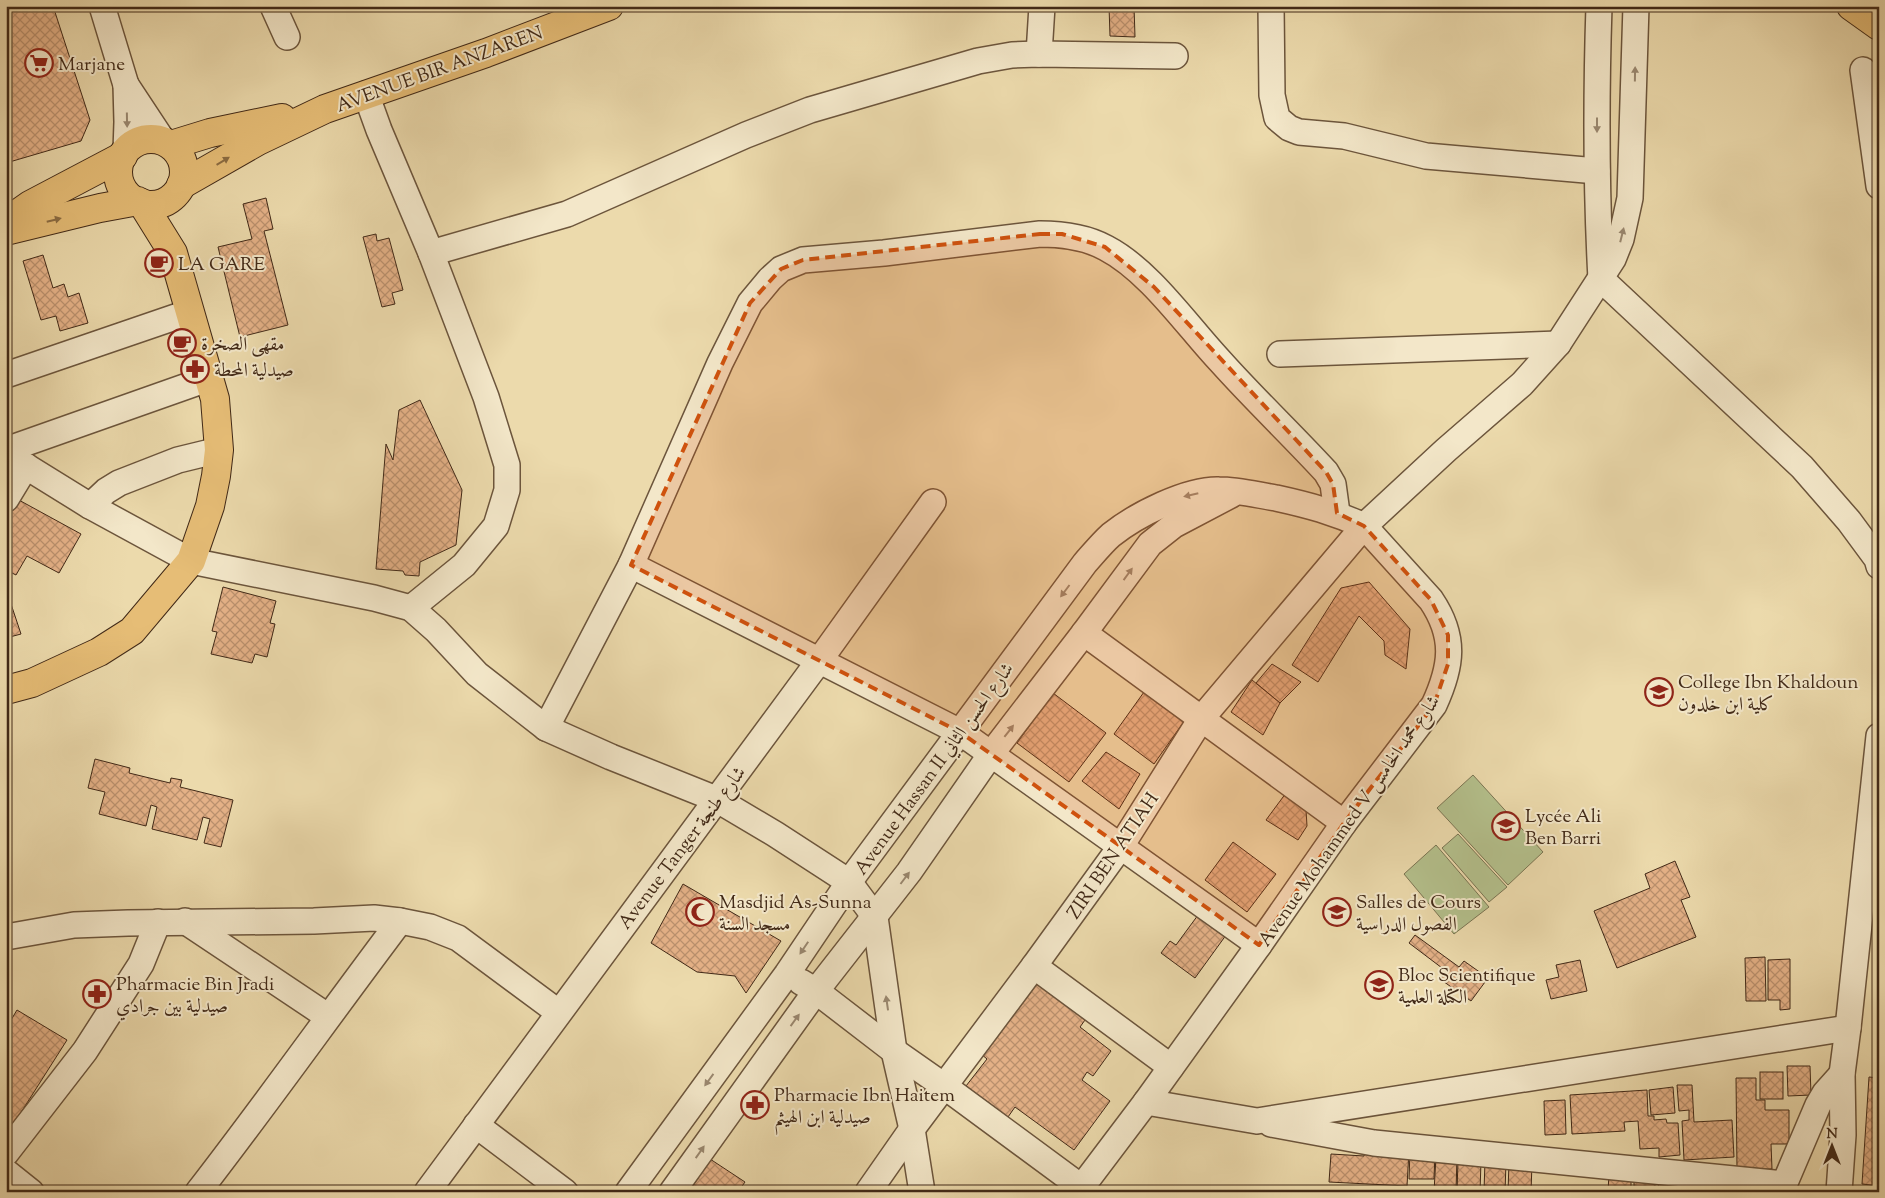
<svg xmlns="http://www.w3.org/2000/svg" width="1885" height="1198" font-family="'Sorts Mill Goudy',Amiri,serif">
<defs>
<pattern id="building-cross-hatch" width="8" height="8" patternUnits="userSpaceOnUse" patternTransform="scale(1.25)"><rect width="8" height="8" fill="#e4b187"/><path d="M0 0l8 8M0 8l8-8" fill="none" stroke="#ba906d"/></pattern>
</defs>
<rect width="100%" height="100%" fill="#ecdaac"/>
<filter id="stains"><feTurbulence type="fractalNoise" baseFrequency=".004" numOctaves="4"/><feColorMatrix values="0 0 0 0 .2 0 0 0 0 .09 0 0 0 0 .02 0 0 0 .5 -.17"/></filter>
<radialGradient id="worn" r=".72"><stop offset=".6" stop-color="#630" stop-opacity="0"/><stop offset="1" stop-color="#630" stop-opacity=".3"/></radialGradient>
<g fill="#b4c08c" stroke="#7a7452">
<polygon points="1473,775 1543,852 1508,885 1437,808"/>
<polygon points="1458,834 1507,887 1489,902 1442,848"/>
<polygon points="1436,845 1489,907 1454,934 1404,874"/>
</g>
<g fill="url(#building-cross-hatch)" stroke="#412917">
<polygon points="6,6 53,6 90,120 81,141 6,163"/>
<polygon points="1109,6 1134,6 1135,37 1110,36"/>
<polygon points="266,198 273,229 264,231 288,325 240,337 218,247 252,239 243,204"/>
<polygon points="376,234 377,241 389,238 403,290 392,293 395,304 382,307 363,237"/>
<polygon points="43,255 53,288 64,284 68,297 79,293 88,323 60,331 56,316 41,320 23,261"/>
<polygon points="420,400 462,490 456,545 420,562 419,576 405,575 403,571 376,569 386,444 393,460 399,410"/>
<polygon points="17,499 81,534 59,573 27,556 16,575 6,570 6,518"/>
<polygon points="1369,582 1410,629 1406,669 1385,655 1384,641 1359,616 1318,682 1292,665 1341,588"/>
<polygon points="223,587 276,601 270,623 275,624 267,657 255,654 252,663 211,654 217,632 212,631"/>
<polygon points="6,595 8,595 21,634 6,638"/>
<polygon points="1272,664 1301,682 1280,703 1256,683"/>
<polygon points="1252,680 1280,703 1263,735 1231,712"/>
<polygon points="1144,692 1185,720 1154,764 1114,734"/>
<polygon points="1053,693 1106,733 1069,782 1017,743"/>
<polygon points="1106,752 1140,774 1119,809 1082,781"/>
<polygon points="95,759 130,768 129,773 170,783 171,778 182,780 180,787 233,800 221,847 204,843 210,819 203,817 197,840 152,829 157,807 151,805 146,826 99,814 105,792 88,788"/>
<polygon points="1286,793 1306,810 1307,826 1298,840 1266,820"/>
<polygon points="1233,842 1276,874 1247,912 1205,880"/>
<polygon points="1675,861 1690,897 1681,900 1696,937 1617,968 1594,911 1650,888 1645,874"/>
<polygon points="683,884 781,941 746,993 735,976 697,972 651,943"/>
<polygon points="1201,911 1229,931 1195,978 1161,953 1170,941 1176,945"/>
<polygon points="1415,935 1459,967 1464,961 1488,978 1471,1001 1440,979 1446,971 1409,943"/>
<polygon points="1765,957 1766,1001 1746,1001 1745,958"/>
<polygon points="1790,959 1790,1009 1780,1010 1780,1000 1768,1000 1768,960"/>
<polygon points="1580,960 1587,991 1551,999 1546,980 1559,977 1556,965"/>
<polygon points="1038,975 1090,1013 1080,1027 1111,1051 1093,1076 1087,1072 1082,1080 1110,1101 1074,1150 1015,1107 1008,1117 966,1086 987,1059 981,1054"/>
<polygon points="17,1010 67,1040 6,1136 6,1024 8,1025"/>
<polygon points="1787,1066 1810,1066 1811,1095 1788,1096"/>
<rect x="1760" y="1072" width="23" height="27"/>
<polygon points="1869,1077 1879,1078 1879,1186 1862,1184"/>
<polygon points="1736,1078 1756,1078 1756,1100 1765,1100 1765,1110 1789,1110 1789,1144 1771,1144 1772,1169 1737,1170"/>
<polygon points="1677,1085 1692,1085 1694,1122 1732,1120 1734,1157 1684,1160 1682,1121 1689,1120 1689,1110 1679,1111"/>
<polygon points="1673,1087 1675,1113 1651,1115 1649,1090"/>
<polygon points="1647,1090 1648,1116 1654,1116 1654,1120 1666,1119 1667,1123 1678,1123 1680,1155 1659,1157 1659,1148 1640,1149 1638,1121 1624,1122 1625,1131 1572,1134 1570,1095"/>
<polygon points="1565,1100 1566,1134 1545,1135 1544,1101"/>
<polygon points="1365,1149 1409,1151 1407,1186 1329,1182 1331,1154 1364,1156"/>
<polygon points="1410,1151 1435,1152 1434,1179 1409,1179"/>
<polygon points="1436,1156 1457,1157 1456,1192 1434,1192"/>
<polygon points="710,1159 745,1182 738,1192 689,1192"/>
<polygon points="1458,1160 1481,1161 1480,1192 1457,1192"/>
<polygon points="1485,1161 1506,1162 1505,1192 1484,1191"/>
<polygon points="1509,1162 1532,1163 1531,1192 1508,1192"/>
<polygon points="1609,1173 1631,1174 1631,1192 1608,1192"/>
<rect x="1634" y="1178" width="21" height="14"/>
<polygon points="1659,1180 1680,1181 1679,1192 1658,1192"/>
</g>
<g fill="none" stroke-linecap="round" stroke-linejoin="round">
<defs>
<g id="minor">
<polyline points="102,6 126,85"/>
<polyline points="273,6 287,37"/>
<polyline points="1271,6 1272,95 1277,118 1289,128 1299,132 1344,136 1426,156 1597,171"/>
<path d="M1599,6C1596,97 1596,188 1601,279"/>
<polyline points="1039,54 1042,6"/>
<polyline points="1863,70 1879,186"/>
<polyline points="366,94 379,130 431,253 486,397 507,465 507,490 496,526 464,565 411,608"/>
<polyline points="126,151 127,122 126,85 163,141"/>
<polyline points="431,253 567,214 746,135 810,110 978,61 1012,55 1039,54 1175,56"/>
<polyline points="1601,279 1802,467 1849,521 1877,559 1879,566"/>
<polyline points="1280,354 1558,344"/>
<polyline points="6,375 190,312"/>
<polyline points="6,450 210,378"/>
<polyline points="6,454 90,506 191,561 374,598 411,608 436,630 477,674 546,728 611,757 716,799 775,834 849,882 875,917 894,1051 912,1129 922,1192"/>
<polyline points="6,499 26,466"/>
<polyline points="90,506 106,491 119,483 178,460 219,450"/>
<polyline points="631,565 960,732 1259,945"/>
<polyline points="1084,633 1344,823"/>
<path d="M546,728L631,565L720,363L750,303L770,279L781,269L803,260L884,253L1040,234C1061,234 1086,237 1106,248C1150,271 1187,326 1221,362C1255,400 1292,435 1326,472L1333,484L1337,513"/>
<polyline points="185,921 327,1016"/>
<polyline points="6,937 74,925 128,923 314,921 374,918 400,921 430,927 458,938 558,1012"/>
<polyline points="1034,966 1171,1067"/>
<polyline points="801,982 816,991 894,1051 944,1086 1081,1187"/>
<polyline points="1146,1102 1257,1121 1848,1028"/>
<polyline points="1271,1124 1374,1143 1784,1184"/>
<polyline points="476,1125 565,1192"/>
<polyline points="6,1153 85,1051 141,964 158,922"/>
<polyline points="6,1172 31,1192"/>
<path d="M198,1192C267,1103 332,1011 400,921"/>
<polyline points="427,1192 819,661 933,502"/>
<path d="M628,1192L787,974L849,882L1085,563C1093,554 1102,543 1111,535C1136,515 1187,489 1219,490C1238,490 1257,495 1276,498C1308,505 1334,512 1364,526L1201,719L1121,846L1034,966L912,1129L868,1192"/>
<polyline points="672,1192 816,991 909,872 991,754 1084,633 1150,544 1174,525 1231,495"/>
<path d="M1078,1192L1146,1102L1259,945L1344,823L1434,705C1452,666 1456,637 1431,600L1364,526L1446,450L1522,384L1558,344L1613,259L1621,239L1630,198L1636,6"/>
<polyline points="1781,1192 1818,1105 1825,1093 1842,1074"/>
<polyline points="1839,1192 1843,1135 1842,1074 1848,1028 1879,736"/>
</g>
<g id="major">
<polyline points="1851,6 1879,26"/>
<circle cx="151" cy="172" r="33"/>
<polyline points="171,145 210,133 282,118"/>
<polyline points="181,185 258,141 325,109 486,53 609,6"/>
<polyline points="6,222 30,205 123,156"/>
<polyline points="6,231 100,208 138,201"/>
<polyline points="6,690 32,683 99,652 132,631 191,561 210,506 216,476 219,450 215,399 173,253 142,203"/>
</g>
</defs>
<use href="#minor" stroke="#6c553c" stroke-width="28"/>
<use href="#major" stroke="#412917" stroke-width="30"/>
<use href="#minor" stroke="#f3e7c9" stroke-width="25"/>
<use href="#major" stroke="#e6bd76" stroke-width="28"/>
</g>
<defs><path id="oneway-solid" d="M-6-.8H1V-3.2L6.5 0L1 3.2V.8H-6Z" transform="scale(1.25)"/></defs>
<g fill="#9a8870">
<use href="#oneway-solid" transform="translate(1635 74) rotate(-89)"/>
<use href="#oneway-solid" transform="translate(127 120) rotate(89)"/>
<use href="#oneway-solid" transform="translate(1597 125) rotate(90)"/>
<use href="#oneway-solid" transform="translate(1622 235) rotate(-76)"/>
<use href="#oneway-solid" transform="translate(1191 495) rotate(167)"/>
<use href="#oneway-solid" transform="translate(1128 574) rotate(-54)"/>
<use href="#oneway-solid" transform="translate(1065 591) rotate(127)"/>
<use href="#oneway-solid" transform="translate(1009 731) rotate(-52)"/>
<use href="#oneway-solid" transform="translate(905 878) rotate(-53)"/>
<use href="#oneway-solid" transform="translate(804 948) rotate(124)"/>
<use href="#oneway-solid" transform="translate(887 1003) rotate(-98)"/>
<use href="#oneway-solid" transform="translate(795 1020) rotate(-54)"/>
<use href="#oneway-solid" transform="translate(709 1080) rotate(126)"/>
<use href="#oneway-solid" transform="translate(700 1152) rotate(-55)"/>
</g>
<g fill="#8b6c42">
<use href="#oneway-solid" transform="translate(223 161) rotate(-31)"/>
<use href="#oneway-solid" transform="translate(54 220) rotate(-14)"/>
</g>
<path fill="#cf520e" fill-opacity="0.2" stroke="#cf520e" stroke-width="4" stroke-dasharray="10 6" stroke-linejoin="round" d="M1040,234H1062L1105,247L1154,287L1326,472L1333,484L1337,513L1364,526L1431,600L1448,635V664L1434,705L1344,823L1259,945L960,732L631,565L750,303L781,269L803,260Z"/>
<defs>
<symbol id="supermarket-ring" viewBox="-11 -11 22 22"><circle r="9.5" fill="#f3e7c9" stroke="#8f2418" stroke-width="1.5"/><path d="M-6-5.5h2.5l.6 2H6L4.5 2H-2.5L-4.4-4H-6ZM-1.5 3.2a1.3 1.3 0 1 0 .1 0ZM3 3.2a1.3 1.3 0 1 0 .1 0Z" fill="#8f2418"/></symbol>
<symbol id="cafe-ring" viewBox="-11 -11 22 22"><circle r="9.5" fill="#f3e7c9" stroke="#8f2418" stroke-width="1.5"/><path d="M-5.5-4.5H6V0H3Q3 3.5 0 3.5H-2.5Q-5.5 3.5-5.5 0ZM3-3.2v2h1.7v-2ZM-6 4.5H4V6H-6Z" fill="#8f2418"/></symbol>
<symbol id="pharmacy-ring" viewBox="-11 -11 22 22"><circle r="9.5" fill="#f3e7c9" stroke="#8f2418" stroke-width="1.5"/><path d="M-2-6h4v4h4v4h-4v4h-4v-4h-4v-4h4Z" fill="#8f2418"/></symbol>
<symbol id="school-ring" viewBox="-11 -11 22 22"><circle r="9.5" fill="#f3e7c9" stroke="#8f2418" stroke-width="1.5"/><path d="M0-5L7-2L0 1L-7-2ZM-4 1L0 2.5L4 1V4Q0 6-4 4Z" fill="#8f2418"/></symbol>
<symbol id="mosque-ring" viewBox="-11 -11 22 22"><circle r="9.5" fill="#f3e7c9" stroke="#8f2418" stroke-width="1.5"/><path d="M3.5-4.9A6 6 0 1 0 3.5 4.9A5 5 0 1 1 3.5-4.9Z" fill="#8f2418"/></symbol>
</defs>
<g fill-rule="evenodd">
<use href="#supermarket-ring" x="23" y="47" width="32" height="32"/>
<use href="#cafe-ring" x="143" y="247" width="32" height="32"/>
<use href="#cafe-ring" x="166" y="327" width="32" height="32"/>
<use href="#pharmacy-ring" x="179" y="353" width="32" height="32"/>
<use href="#school-ring" x="1643" y="676" width="32" height="32"/>
<use href="#school-ring" x="1490" y="810" width="32" height="32"/>
<use href="#mosque-ring" x="684" y="896" width="32" height="32"/>
<use href="#school-ring" x="1321" y="896" width="32" height="32"/>
<use href="#school-ring" x="1363" y="969" width="32" height="32"/>
<use href="#pharmacy-ring" x="81" y="978" width="32" height="32"/>
<use href="#pharmacy-ring" x="739" y="1089" width="32" height="32"/>
</g>
<g text-anchor="middle" stroke-width="4" stroke-linejoin="round" paint-order="stroke">
<g font-size="19" fill="#412917" stroke="#f3e7c9" text-anchor="start">
<text x="58" y="70">Marjane</text>
<text x="178" y="270">LA GARE</text>
<text x="201" y="350">مقهى الصخرة</text>
<text x="214" y="376">صيدلية المحطة</text>
<text x="1678" y="688">College Ibn Khaldoun<tspan x="1678" dy="22">كلية ابن خلدون</tspan></text>
<text x="1525" y="822">Lycée Ali<tspan x="1525" dy="22">Ben Barri</tspan></text>
<text x="719" y="908">Masdjid As-Sunna<tspan x="719" dy="22">مسجد السنة</tspan></text>
<text x="1356" y="908">Salles de Cours<tspan x="1356" dy="22">الفصول الدراسية</tspan></text>
<text x="1398" y="981">Bloc Scientifique<tspan x="1398" dy="22">الكتلة العلمية</tspan></text>
<text x="116" y="990">Pharmacie Bin Jradi<tspan x="116" dy="22">صيدلية بين جرادي</tspan></text>
<text x="774" y="1101">Pharmacie Ibn Haitem<tspan x="774" dy="22">صيدلية ابن الهيثم</tspan></text>
</g>
<g font-size="19" fill="#412917" stroke="#f3e7c9">
<text transform="translate(439 68) rotate(-20)" y="7">AVENUE BIR ANZAREN</text>
<text transform="translate(933 768) rotate(-54)" y="7">Avenue Hassan II شارع الحسن الثاني</text>
<text transform="translate(1348 820) rotate(-55)" y="7">Avenue Mohammed V شارع محمد الخامس</text>
<text transform="translate(681 847) rotate(-53)" y="7">Avenue Tanger شارع طنجة</text>
<text transform="translate(1112 855) rotate(-56)" y="7">ZIRI BEN ATIAH</text>
</g>
</g>
<rect width="1885" height="1198" fill="none" stroke="#ecdaac" stroke-width="25"/>
<rect x="8" y="8" width="1870" height="1183" fill="none" stroke="#412917" stroke-width="2.5"/>
<rect x="12" y="12" width="1860" height="1173" fill="none" stroke="#412917"/>
<g transform="translate(1832 1146)" stroke="#f3e7c9" stroke-width="4" paint-order="stroke">
<path d="M0-4L9 19L0 12L-9 19Z" fill="#412917"/>
<text y="-8" font-size="14" font-weight="bold" text-anchor="middle" fill="#412917">N</text>
</g>
<rect width="100%" height="100%" filter="url(#stains)"/>
<rect width="100%" height="100%" fill="url(#worn)"/>
</svg>
